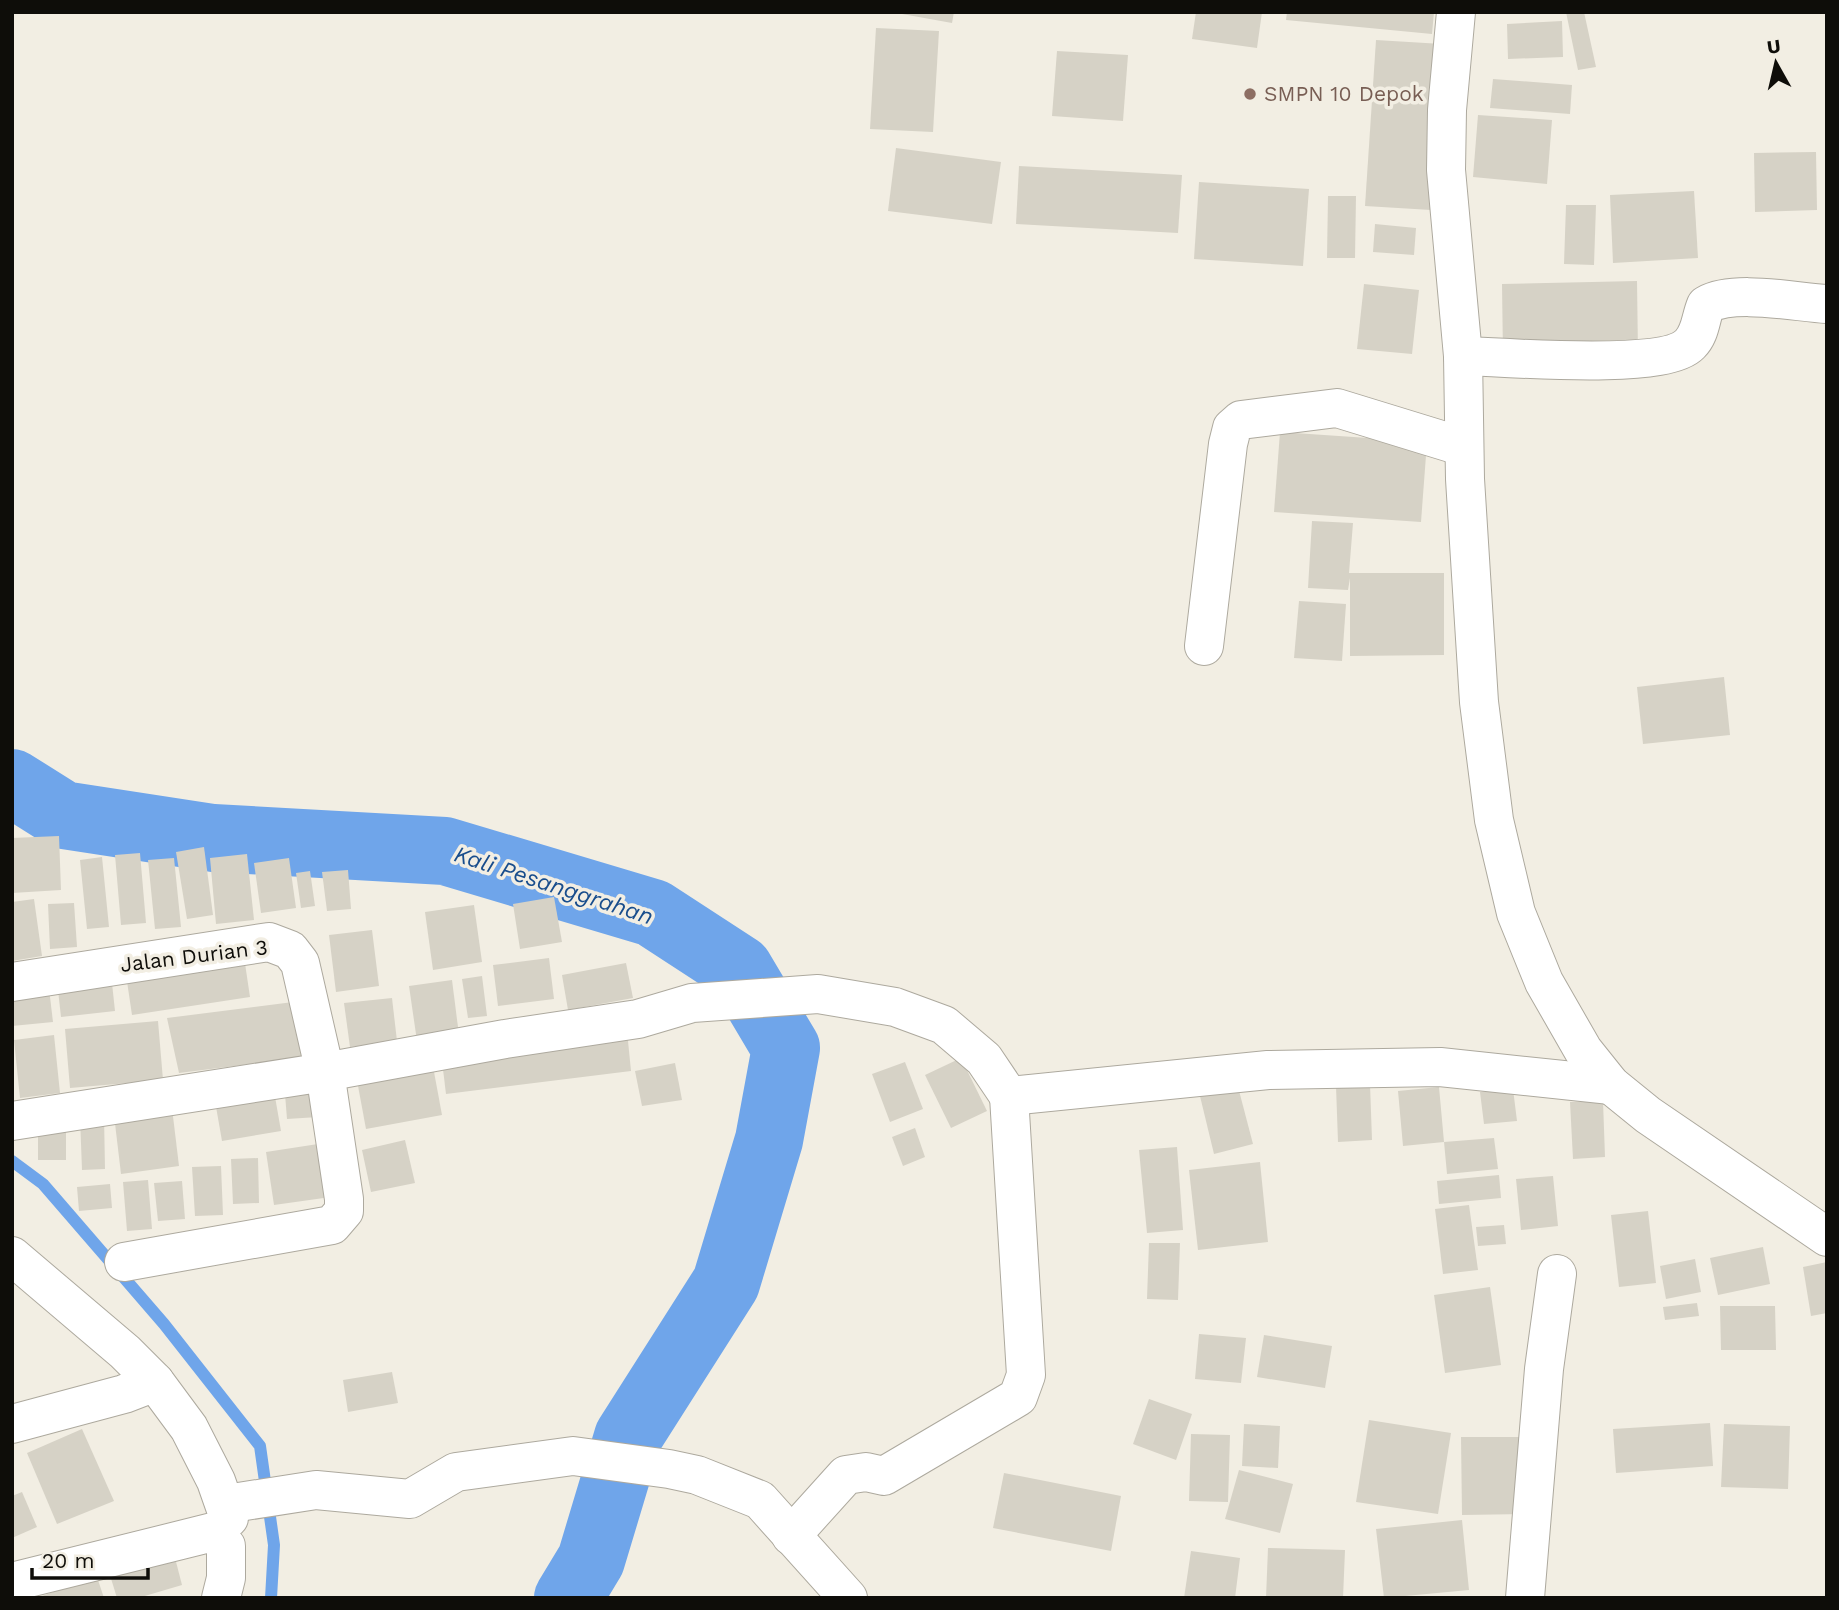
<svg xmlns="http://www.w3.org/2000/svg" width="1839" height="1610" font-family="'Work Sans',sans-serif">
<rect width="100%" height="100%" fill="#f2eee3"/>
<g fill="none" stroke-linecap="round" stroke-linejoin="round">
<polyline stroke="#6fa5ea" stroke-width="12" points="12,1161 43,1184 164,1324 260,1446 274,1545 271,1598"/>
<polyline stroke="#6fa5ea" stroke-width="68" points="12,783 63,815 213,838 445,851 653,913 739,969 786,1048 769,1140 726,1283 628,1437 591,1560 568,1598"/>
</g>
<g fill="#d6d2c6">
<polygon points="891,12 954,12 952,23"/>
<polygon points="1196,12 1262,12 1257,48 1192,39"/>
<polygon points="1287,12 1434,12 1432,34 1286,20"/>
<polygon points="1566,12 1584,12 1596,67 1578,70"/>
<polygon points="1562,21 1563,57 1508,59 1507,24"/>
<polygon points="876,28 939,31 933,132 870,129"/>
<polygon points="1376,40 1442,44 1431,210 1365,206"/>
<polygon points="1057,51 1128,55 1123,121 1052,116"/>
<polygon points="1493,79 1572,85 1570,114 1490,108"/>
<polygon points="1478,115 1552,120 1547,184 1473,177"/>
<polygon points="896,148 1001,162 992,224 888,211"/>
<polygon points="1816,152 1817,210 1755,212 1754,153"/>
<polygon points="1019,166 1182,175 1178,233 1016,224"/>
<polygon points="1199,182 1309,189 1303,266 1194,259"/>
<polygon points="1694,191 1698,258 1613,263 1610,195"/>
<polygon points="1328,196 1356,196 1355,258 1327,258"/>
<polygon points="1566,205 1596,205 1594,265 1564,264"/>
<polygon points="1375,224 1416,228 1414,255 1373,252"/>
<polygon points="1637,281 1638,354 1503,356 1502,284"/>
<polygon points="1364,284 1419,290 1412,354 1357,349"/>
<polygon points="1280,432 1427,442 1421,522 1274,512"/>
<polygon points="1312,521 1353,523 1349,573 1444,573 1444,655 1350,656 1350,578 1348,590 1308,588"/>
<polygon points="1299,601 1346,604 1342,661 1294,658"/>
<polygon points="1724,677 1730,735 1643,744 1637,687"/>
<polygon points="59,836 61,890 12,893 12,838"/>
<polygon points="204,847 213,915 187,919 176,852"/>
<polygon points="140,853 146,923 121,925 115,855"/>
<polygon points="247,854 254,920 216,924 210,858"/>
<polygon points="102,857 109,927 87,929 80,860"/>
<polygon points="174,858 181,927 155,929 148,860"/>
<polygon points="289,858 296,908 261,913 254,863"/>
<polygon points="348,870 351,909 327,911 322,872"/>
<polygon points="310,871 315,906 301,908 296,873"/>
<polygon points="554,897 562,942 520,949 513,904"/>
<polygon points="34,899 42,956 12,961 12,902"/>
<polygon points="74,903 77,947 50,949 48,904"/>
<polygon points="474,905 482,962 433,970 425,912"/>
<polygon points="372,930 379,986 336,992 329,935"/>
<polygon points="243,950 250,997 132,1015 125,968"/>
<polygon points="549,958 554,999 498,1006 493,965"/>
<polygon points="626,963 633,998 568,1010 562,975"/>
<polygon points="111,974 115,1011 61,1017 57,981"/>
<polygon points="482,976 487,1016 468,1018 462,979"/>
<polygon points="48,980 53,1022 12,1026 12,984"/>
<polygon points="452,980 459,1035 417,1041 409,986"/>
<polygon points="392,998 397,1041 350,1047 344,1003"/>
<polygon points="301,1001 305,1057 179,1073 167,1018"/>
<polygon points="158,1021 163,1080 70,1088 65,1029"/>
<polygon points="627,1031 631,1071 446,1094 441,1053"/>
<polygon points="54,1035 60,1093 20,1098 14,1040"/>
<polygon points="961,1058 987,1111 951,1128 925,1075"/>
<polygon points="432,1061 442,1115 366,1129 356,1075"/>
<polygon points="905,1062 923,1109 890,1122 872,1074"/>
<polygon points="675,1063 682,1100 642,1106 635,1071"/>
<polygon points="1237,1083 1253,1144 1214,1154 1199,1092"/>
<polygon points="1370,1084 1372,1140 1338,1142 1336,1086"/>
<polygon points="1439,1087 1444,1142 1403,1146 1398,1091"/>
<polygon points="1513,1089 1517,1121 1484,1124 1480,1092"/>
<polygon points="274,1091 281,1131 222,1141 215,1101"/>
<polygon points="317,1093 318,1117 287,1119 285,1094"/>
<polygon points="1603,1101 1605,1157 1573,1159 1570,1102"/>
<polygon points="172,1108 179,1166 121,1174 114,1115"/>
<polygon points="104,1116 105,1169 82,1170 80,1117"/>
<polygon points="915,1128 925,1157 903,1166 892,1137"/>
<rect x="38" y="1132" width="28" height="28"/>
<polygon points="1494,1138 1498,1169 1447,1174 1444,1142"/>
<polygon points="405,1140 415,1183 371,1192 362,1150"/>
<polygon points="331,1142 338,1196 274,1205 266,1152"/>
<polygon points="1177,1147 1183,1230 1147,1233 1139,1150"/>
<polygon points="258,1158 259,1203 233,1204 231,1159"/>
<polygon points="1260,1162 1268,1242 1198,1250 1189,1170"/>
<polygon points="221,1166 223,1215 195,1216 192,1167"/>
<polygon points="1499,1175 1501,1198 1439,1204 1437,1181"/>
<polygon points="1553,1176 1558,1226 1521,1230 1516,1179"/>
<polygon points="148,1180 152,1229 127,1231 123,1182"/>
<polygon points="182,1181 185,1219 158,1221 154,1183"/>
<polygon points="110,1184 112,1208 79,1211 77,1187"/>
<polygon points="1469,1205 1478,1270 1443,1274 1435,1209"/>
<polygon points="1648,1211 1656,1283 1619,1287 1611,1215"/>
<polygon points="1504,1225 1506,1244 1478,1246 1476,1227"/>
<polygon points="1149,1243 1180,1243 1178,1300 1147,1299"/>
<polygon points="1763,1247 1770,1284 1718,1295 1710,1258"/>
<polygon points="1695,1259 1701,1292 1666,1299 1660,1266"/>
<polygon points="1827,1262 1827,1313 1811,1316 1803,1267"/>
<polygon points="1490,1287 1501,1365 1445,1373 1434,1295"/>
<polygon points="1697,1303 1699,1316 1665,1320 1663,1307"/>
<polygon points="1720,1306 1775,1306 1776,1350 1721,1350"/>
<polygon points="1199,1334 1246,1338 1241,1383 1195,1379"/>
<polygon points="1264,1335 1332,1346 1325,1388 1257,1377"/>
<polygon points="392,1372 398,1403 348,1412 343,1380"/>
<polygon points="1149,1399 1192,1414 1176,1460 1133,1444"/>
<polygon points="1369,1420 1451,1433 1438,1514 1356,1502"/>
<polygon points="1710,1423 1713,1466 1616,1473 1613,1429"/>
<polygon points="1244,1424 1280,1426 1278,1468 1242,1466"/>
<polygon points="1724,1424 1790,1426 1788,1489 1721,1487"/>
<polygon points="82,1429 114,1501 57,1524 27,1453"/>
<polygon points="1191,1434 1230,1435 1228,1502 1189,1501"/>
<polygon points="1461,1437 1526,1437 1527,1514 1462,1515"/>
<polygon points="1239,1470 1293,1484 1280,1533 1225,1519"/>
<polygon points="1004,1473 1121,1496 1111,1551 993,1528"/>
<polygon points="22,1492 37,1527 12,1538 12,1496"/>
<polygon points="1462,1520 1469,1590 1384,1598 1376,1529"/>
<polygon points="1268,1548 1345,1550 1343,1598 1266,1598"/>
<polygon points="1191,1551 1240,1558 1235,1598 1184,1598"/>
<polygon points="174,1554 182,1585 138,1598 117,1598 109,1572"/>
<polygon points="97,1577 104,1598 39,1598 39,1597"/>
</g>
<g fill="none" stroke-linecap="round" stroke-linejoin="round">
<defs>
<g id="minor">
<polyline points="1456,12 1447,110 1446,170 1463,356 1465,479 1479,702 1494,820 1516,913 1544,982 1583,1050 1611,1085 1648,1115 1827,1237"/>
<path d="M1463,356C1504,357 1664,371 1690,344C1701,333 1700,319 1706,305C1734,289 1794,302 1827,304"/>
<polyline points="1204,646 1228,444 1232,428 1241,420 1337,408 1464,447"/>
<polyline points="12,982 269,942 290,950 300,963 325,1072 505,1039 638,1019 692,1003 818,994 895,1007 944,1025 984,1059 1009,1096 1268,1070 1440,1067 1611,1085"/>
<polyline points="12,1121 325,1072 344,1199 344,1211 332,1225 124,1262"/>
<polyline points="12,1256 125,1352 155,1382 189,1428 216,1481 229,1518"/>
<polyline points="12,1424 124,1394 155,1382"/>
<polyline points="226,1504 316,1490 410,1499 456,1472 573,1456 669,1469 697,1475 760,1500 848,1598"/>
<polyline points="791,1536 846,1475 866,1472 884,1476 1018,1397 1026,1375 1009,1096"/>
<polyline points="12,1582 213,1532 226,1546 226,1578 221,1598"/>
<polyline points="1525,1598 1544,1369 1557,1274"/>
</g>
</defs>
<use href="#minor" stroke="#ada99e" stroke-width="40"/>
<use href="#minor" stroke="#fff" stroke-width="38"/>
</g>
<circle fill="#8d6e63" stroke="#f2eee3" stroke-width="2.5" cx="1250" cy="94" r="7"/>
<g text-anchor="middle" stroke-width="7" stroke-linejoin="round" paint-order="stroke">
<g font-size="21" fill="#785e54" stroke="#f2eee3" text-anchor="start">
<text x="1264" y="101">SMPN 10 Depok</text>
</g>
<g font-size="21" fill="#0e0d09" stroke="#f2eee3">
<text transform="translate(194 956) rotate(-7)" y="7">Jalan Durian 3</text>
</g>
<g font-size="23" font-style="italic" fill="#184d8c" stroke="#f2eee3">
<text transform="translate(554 885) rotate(18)" y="8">Kali Pesanggrahan</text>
</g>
</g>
<rect width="1839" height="1610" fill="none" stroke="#0e0d09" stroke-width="28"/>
<g transform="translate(1776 63) rotate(352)" stroke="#f2eee3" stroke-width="5" paint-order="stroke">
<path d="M0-5L12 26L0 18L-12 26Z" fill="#0e0d09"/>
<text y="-10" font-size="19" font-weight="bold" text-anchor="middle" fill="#0e0d09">U</text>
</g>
<path d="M32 1568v10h116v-10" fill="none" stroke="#0e0d09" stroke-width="3.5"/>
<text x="42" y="1568" font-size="21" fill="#0e0d09" stroke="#f2eee3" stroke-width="5" paint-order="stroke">20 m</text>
</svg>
